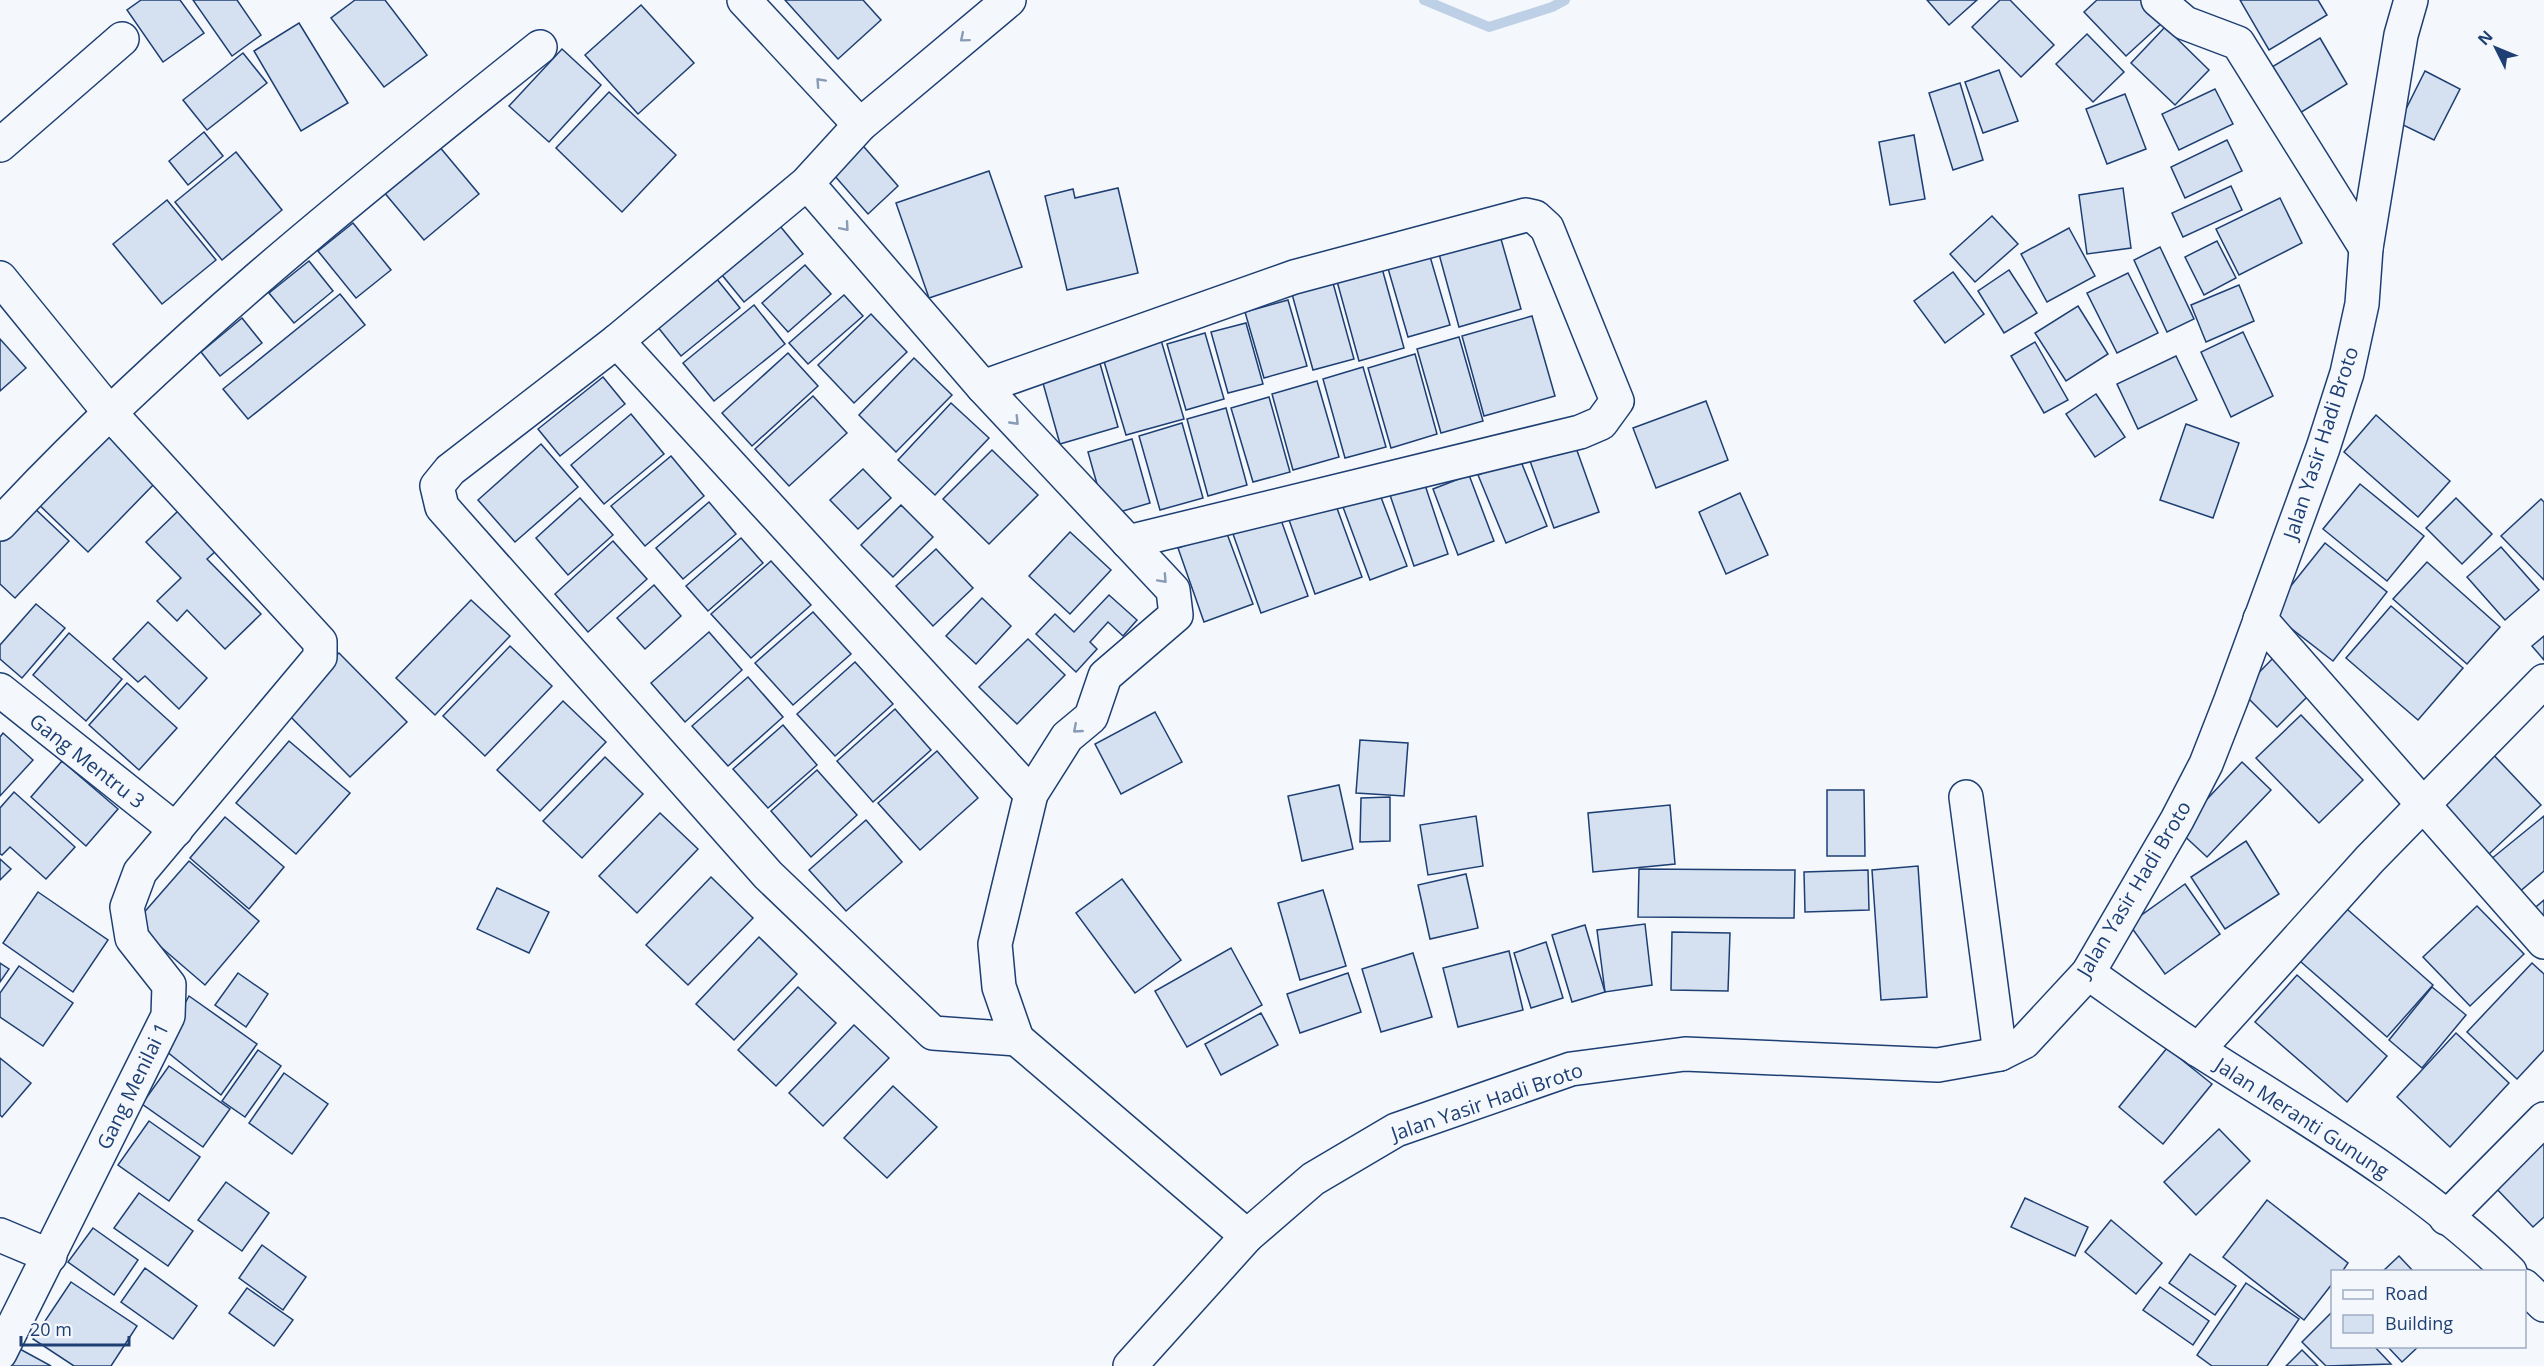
<svg xmlns="http://www.w3.org/2000/svg" width="2544" height="1366" font-family="'Open Sans',sans-serif">
<rect width="100%" height="100%" fill="#f4f7fb"/>
<g fill="none" stroke-linecap="round" stroke-linejoin="round">
<polyline stroke="#bed0e5" stroke-width="10" points="1424,0 1489,27 1552,7 1565,0"/>
</g>
<g fill="#d5e0f0" stroke="#1d3f73" stroke-width="1.5">
<polygon points="141,0 180,0 204,33 163,62 127,10"/>
<polygon points="193,0 237,0 261,35 232,56"/>
<polygon points="355,0 385,0 427,55 384,87 331,18"/>
<polygon points="785,0 863,0 881,20 838,59"/>
<polygon points="1927,0 1977,0 1949,25"/>
<polygon points="2000,0 2010,0 2054,45 2021,77 1972,27"/>
<polygon points="2097,0 2143,0 2163,22 2126,56 2084,12"/>
<polygon points="2240,0 2318,0 2327,15 2269,50"/>
<polygon points="641,5 694,63 638,114 585,55"/>
<polygon points="299,23 348,103 301,131 254,51"/>
<polygon points="2165,27 2209,70 2175,105 2131,63"/>
<polygon points="2087,34 2124,72 2093,102 2056,64"/>
<polygon points="2320,38 2347,84 2295,116 2267,70"/>
<polygon points="562,49 601,85 549,142 509,106"/>
<polygon points="243,53 267,83 207,130 183,100"/>
<polygon points="1999,70 2018,121 1983,133 1965,82"/>
<polygon points="2425,71 2460,89 2434,140 2399,123"/>
<polygon points="1960,83 1983,160 1953,170 1929,93"/>
<polygon points="2215,89 2233,124 2179,150 2162,114"/>
<polygon points="609,92 676,155 622,212 556,148"/>
<polygon points="2125,94 2146,149 2107,164 2086,109"/>
<polygon points="204,132 223,156 188,185 169,161"/>
<polygon points="1914,135 1925,199 1890,205 1879,142"/>
<polygon points="433,139 479,194 424,240 378,185"/>
<polygon points="858,140 898,186 868,214 827,167"/>
<polygon points="2227,140 2242,171 2185,198 2171,167"/>
<polygon points="236,152 282,210 222,260 175,202"/>
<polygon points="989,171 1022,267 929,298 896,203"/>
<polygon points="2231,186 2242,210 2183,237 2172,213"/>
<polygon points="1118,188 1138,273 1067,290 1045,196 1073,189 1075,198"/>
<polygon points="2123,188 2131,248 2087,254 2079,195"/>
<polygon points="2280,198 2302,243 2239,275 2216,229"/>
<polygon points="167,200 216,260 162,304 113,244"/>
<polygon points="1992,216 2018,244 1975,282 1950,254"/>
<polygon points="353,223 391,270 356,298 318,251"/>
<polygon points="1497,225 1521,309 1459,327 1436,243"/>
<polygon points="780,226 803,254 744,302 722,275"/>
<polygon points="2069,228 2095,276 2047,302 2021,254"/>
<polygon points="2217,241 2236,278 2204,295 2185,257"/>
<polygon points="2160,247 2194,319 2167,332 2134,260"/>
<polygon points="1429,253 1450,325 1408,337 1387,265"/>
<polygon points="309,261 333,291 294,323 269,293"/>
<polygon points="1380,261 1404,348 1359,361 1335,274"/>
<polygon points="805,265 831,294 788,332 762,303"/>
<polygon points="2009,270 2037,313 2004,333 1978,291"/>
<polygon points="1953,272 1984,314 1945,343 1914,301"/>
<polygon points="2128,273 2158,333 2117,353 2087,293"/>
<polygon points="716,278 740,308 681,356 657,326"/>
<polygon points="1333,283 1354,359 1313,370 1292,294"/>
<polygon points="2239,285 2254,321 2206,342 2191,305"/>
<polygon points="340,294 365,325 248,419 223,389"/>
<polygon points="844,295 863,316 808,364 789,343"/>
<polygon points="1288,300 1307,366 1264,378 1245,312"/>
<polygon points="754,305 785,344 714,401 683,363"/>
<polygon points="2078,306 2108,354 2066,381 2035,333"/>
<polygon points="871,314 907,352 854,403 818,365"/>
<polygon points="1532,316 1555,396 1484,416 1462,336"/>
<polygon points="242,318 262,343 220,376 201,352"/>
<polygon points="1246,323 1263,384 1228,393 1211,332"/>
<polygon points="2243,332 2273,396 2231,417 2201,352"/>
<polygon points="1205,333 1224,399 1186,410 1167,344"/>
<polygon points="1459,337 1483,421 1441,433 1417,349"/>
<polygon points="0,339 26,368 0,391"/>
<polygon points="1161,340 1184,419 1126,435 1103,358"/>
<polygon points="2035,342 2068,400 2044,413 2011,356"/>
<polygon points="788,353 818,386 752,446 722,413"/>
<polygon points="1415,354 1437,434 1391,448 1368,368"/>
<polygon points="2176,356 2197,400 2138,429 2117,384"/>
<polygon points="914,358 952,395 896,452 859,415"/>
<polygon points="1099,360 1118,427 1060,444 1041,376"/>
<polygon points="1363,367 1386,447 1345,458 1323,379"/>
<polygon points="603,377 625,404 560,456 538,429"/>
<polygon points="1317,381 1339,457 1293,470 1272,394"/>
<polygon points="2096,394 2125,437 2095,457 2066,414"/>
<polygon points="813,396 847,433 789,486 755,449"/>
<polygon points="1269,397 1290,472 1253,482 1231,408"/>
<polygon points="1706,401 1728,460 1656,488 1633,428"/>
<polygon points="951,403 989,438 935,495 898,460"/>
<polygon points="1226,408 1247,485 1208,496 1187,419"/>
<polygon points="631,414 664,454 604,504 571,465"/>
<polygon points="2376,415 2450,481 2418,517 2344,452"/>
<polygon points="1182,423 1203,498 1160,510 1139,436"/>
<polygon points="2186,424 2239,443 2213,518 2160,500"/>
<polygon points="99,426 156,482 88,552 31,497"/>
<polygon points="1132,439 1150,503 1106,516 1088,452"/>
<polygon points="541,444 578,487 515,542 478,500"/>
<polygon points="1575,445 1599,512 1554,528 1530,461"/>
<polygon points="992,450 1038,495 989,544 943,499"/>
<polygon points="671,456 704,496 645,546 611,506"/>
<polygon points="1520,459 1547,526 1506,543 1478,475"/>
<polygon points="863,469 891,498 858,529 830,500"/>
<polygon points="1469,475 1494,541 1458,555 1433,489"/>
<polygon points="1424,482 1448,554 1414,566 1390,495"/>
<polygon points="2360,484 2424,536 2387,581 2323,529"/>
<polygon points="1379,492 1407,566 1370,580 1343,507"/>
<polygon points="1740,493 1768,555 1726,574 1699,512"/>
<polygon points="580,498 613,535 568,575 536,538"/>
<polygon points="2456,498 2492,534 2462,564 2426,528"/>
<polygon points="2541,499 2544,502 2544,580 2501,536"/>
<polygon points="1334,500 1362,577 1315,594 1288,517"/>
<polygon points="709,502 736,534 683,579 656,548"/>
<polygon points="31,505 69,541 15,598 0,584 0,538"/>
<polygon points="901,505 933,537 893,577 861,545"/>
<polygon points="178,511 217,550 207,559 261,614 225,649 187,610 177,621 157,601 181,578 146,542"/>
<polygon points="1280,517 1308,596 1261,613 1233,534"/>
<polygon points="1226,531 1253,604 1204,622 1178,548"/>
<polygon points="1070,532 1111,570 1070,614 1029,576"/>
<polygon points="741,538 763,563 708,611 686,586"/>
<polygon points="613,541 647,579 588,632 555,594"/>
<polygon points="2325,543 2387,592 2333,661 2270,612"/>
<polygon points="2501,547 2539,590 2505,620 2467,577"/>
<polygon points="936,549 973,588 933,626 896,586"/>
<polygon points="771,561 811,605 751,658 711,614"/>
<polygon points="2427,562 2500,627 2467,664 2393,599"/>
<polygon points="654,585 681,616 645,649 617,618"/>
<polygon points="1109,595 1137,620 1123,636 1108,622 1090,642 1097,649 1076,672 1036,634 1055,614 1074,632"/>
<polygon points="982,598 1011,626 976,664 946,636"/>
<polygon points="471,600 510,636 435,715 396,678"/>
<polygon points="36,604 65,628 22,678 0,659 0,645"/>
<polygon points="2391,606 2463,668 2418,720 2346,658"/>
<polygon points="813,612 851,654 793,705 755,663"/>
<polygon points="148,622 207,678 179,709 145,676 138,682 113,659"/>
<polygon points="709,632 742,670 685,722 651,683"/>
<polygon points="69,633 122,679 86,721 33,675"/>
<polygon points="2544,636 2544,660 2532,646"/>
<polygon points="1028,639 1065,675 1017,724 979,687"/>
<polygon points="510,646 552,686 485,756 443,716"/>
<polygon points="339,653 407,722 350,777 282,708"/>
<polygon points="2276,655 2312,692 2277,727 2241,691"/>
<polygon points="855,662 893,704 835,756 797,714"/>
<polygon points="748,677 783,717 728,766 692,726"/>
<polygon points="127,683 177,728 139,770 89,725"/>
<polygon points="563,701 606,742 540,811 497,770"/>
<polygon points="895,709 931,750 873,802 837,761"/>
<polygon points="1155,712 1182,762 1121,794 1095,744"/>
<polygon points="2301,715 2363,780 2319,823 2256,758"/>
<polygon points="783,725 817,765 768,808 733,769"/>
<polygon points="3,733 33,760 0,796 0,737"/>
<polygon points="1360,740 1408,743 1404,796 1356,793"/>
<polygon points="289,741 350,793 296,854 236,803"/>
<polygon points="2486,747 2541,805 2489,854 2434,796"/>
<polygon points="937,751 978,798 920,850 878,803"/>
<polygon points="605,757 643,794 582,858 543,821"/>
<polygon points="62,761 118,809 86,846 31,797"/>
<polygon points="2242,762 2271,790 2207,857 2178,830"/>
<polygon points="817,770 857,815 811,857 771,811"/>
<polygon points="1339,785 1353,849 1302,861 1288,796"/>
<polygon points="1827,790 1864,790 1865,856 1827,856"/>
<polygon points="14,792 75,847 46,879 10,847 2,855 0,854 0,808"/>
<polygon points="1390,797 1390,841 1360,842 1361,798"/>
<polygon points="1670,805 1675,864 1593,872 1588,813"/>
<polygon points="660,813 698,849 637,913 599,876"/>
<polygon points="1476,816 1483,866 1428,875 1420,825"/>
<polygon points="2544,816 2544,871 2512,898 2485,864"/>
<polygon points="225,817 284,867 249,909 190,858"/>
<polygon points="866,820 902,862 846,911 809,870"/>
<polygon points="2246,841 2279,894 2225,929 2191,877"/>
<polygon points="0,859 11,869 0,880"/>
<polygon points="189,861 259,921 205,985 134,924"/>
<polygon points="1918,866 1927,997 1881,1000 1872,870"/>
<polygon points="1639,869 1795,870 1794,918 1638,917"/>
<polygon points="1868,870 1869,910 1805,912 1804,872"/>
<polygon points="1466,874 1478,928 1430,939 1418,885"/>
<polygon points="711,877 753,918 688,985 646,945"/>
<polygon points="1122,879 1181,960 1135,993 1076,913"/>
<polygon points="2185,884 2220,934 2165,974 2129,924"/>
<polygon points="497,888 549,912 529,953 477,929"/>
<polygon points="1323,890 1346,966 1300,980 1278,903"/>
<polygon points="38,892 108,940 73,992 3,943"/>
<polygon points="2544,900 2544,926 2531,911"/>
<polygon points="2339,902 2433,985 2387,1037 2293,955"/>
<polygon points="2477,906 2524,954 2470,1006 2423,957"/>
<polygon points="1645,924 1652,985 1605,992 1597,930"/>
<polygon points="1585,925 1605,992 1572,1002 1552,935"/>
<polygon points="1672,932 1730,933 1728,991 1671,990"/>
<polygon points="759,937 797,974 734,1040 696,1004"/>
<polygon points="1546,942 1563,998 1531,1008 1514,953"/>
<polygon points="1231,948 1262,1005 1187,1047 1155,991"/>
<polygon points="1509,951 1523,1010 1458,1027 1443,968"/>
<polygon points="1413,953 1432,1017 1381,1032 1362,969"/>
<polygon points="0,963 9,969 0,982"/>
<polygon points="2532,963 2544,974 2544,1050 2517,1079 2467,1032"/>
<polygon points="19,966 73,1003 43,1046 0,1017 0,993"/>
<polygon points="238,973 268,994 246,1027 215,1005"/>
<polygon points="1348,973 1361,1012 1300,1033 1287,994"/>
<polygon points="2297,975 2387,1056 2347,1102 2255,1022"/>
<polygon points="798,987 836,1023 776,1086 738,1050"/>
<polygon points="2432,987 2466,1015 2422,1068 2389,1040"/>
<polygon points="189,996 257,1044 221,1095 161,1047"/>
<polygon points="1261,1013 1278,1045 1221,1075 1205,1044"/>
<polygon points="854,1025 889,1058 823,1126 789,1093"/>
<polygon points="2456,1033 2509,1083 2450,1147 2397,1097"/>
<polygon points="2167,1048 2212,1084 2163,1144 2119,1107"/>
<polygon points="258,1050 281,1066 245,1117 222,1101"/>
<polygon points="0,1058 31,1083 2,1117 0,1115"/>
<polygon points="169,1066 230,1109 203,1147 142,1104"/>
<polygon points="284,1073 328,1104 292,1154 249,1123"/>
<polygon points="893,1086 937,1127 887,1178 844,1138"/>
<polygon points="149,1121 200,1157 169,1201 118,1165"/>
<polygon points="2219,1129 2250,1161 2196,1215 2164,1182"/>
<polygon points="2544,1138 2544,1217 2533,1227 2494,1186"/>
<polygon points="226,1182 269,1213 242,1251 198,1220"/>
<polygon points="139,1193 193,1231 168,1266 114,1228"/>
<polygon points="2025,1198 2088,1227 2075,1256 2011,1227"/>
<polygon points="2267,1200 2348,1263 2342,1272 2332,1272 2332,1284 2304,1320 2223,1257"/>
<polygon points="2111,1220 2162,1263 2136,1294 2085,1252"/>
<polygon points="93,1228 138,1260 114,1295 68,1262"/>
<polygon points="262,1245 306,1277 283,1310 239,1278"/>
<polygon points="2190,1254 2236,1286 2215,1315 2169,1283"/>
<polygon points="2399,1256 2414,1272 2382,1272"/>
<polygon points="145,1268 197,1306 173,1339 121,1302"/>
<polygon points="71,1282 137,1326 111,1366 74,1366 33,1339"/>
<polygon points="2246,1283 2299,1319 2267,1366 2212,1366 2197,1355"/>
<polygon points="2160,1287 2209,1321 2193,1345 2143,1310"/>
<polygon points="247,1288 293,1320 274,1346 229,1313"/>
<polygon points="2332,1312 2332,1346 2374,1346 2391,1364 2326,1366 2302,1342"/>
<polygon points="2387,1346 2419,1346 2402,1362"/>
<polygon points="18,1348 51,1366 7,1366"/>
<polygon points="2302,1350 2318,1366 2286,1366"/>
</g>
<g fill="none" stroke-linecap="round" stroke-linejoin="round">
<defs>
<g id="minor">
<polyline points="744,0 860,125"/>
<polyline points="2158,0 2185,23 2238,43 2366,248"/>
<polyline points="0,145 122,39"/>
<polyline points="807,183 983,387 1173,590 1176,615 1105,676 1091,717 1067,737 1031,794 995,944 999,987 1017,1039 933,1033 768,875 442,507 437,486 450,470 617,341 807,183 860,125 1009,0"/>
<polyline points="0,278 110,413 320,642 320,657 140,872 127,907 132,938 169,985 168,1016 0,1353"/>
<polyline points="617,341 1031,794"/>
<polyline points="983,387 1294,277 1526,215 1535,217 1547,228 1617,401 1601,423 1580,432 1128,542"/>
<path d="M0,524C164,348 352,197 540,47"/>
<polyline points="2260,619 2544,942"/>
<polyline points="0,690 176,830"/>
<polyline points="1966,797 2000,1054"/>
<path d="M2088,973C2125,999 2162,1026 2200,1051C2306,1119 2419,1183 2510,1272"/>
<polyline points="1017,1039 1247,1236"/>
<polyline points="2198,1050 2370,859 2544,681"/>
<polyline points="2446,1218 2544,1119"/>
<polyline points="0,1235 50,1256"/>
<polyline points="2524,1286 2544,1305"/>
<polyline points="1130,1366 1247,1236 1313,1179 1396,1130 1571,1069 1685,1054 1938,1065 2000,1054 2024,1042 2088,973 2177,820 2206,764 2231,700 2323,448 2347,373 2362,304 2366,248 2401,35 2411,0"/>
</g>
</defs>
<use href="#minor" stroke="#1d3f73" stroke-width="36"/>
<use href="#minor" stroke="#f4f7fb" stroke-width="33"/>
</g>
<defs><path id="oneway-chevron" d="M-2-3.5L2.5 0L-2 3.5" fill="none" stroke-width="1.6" stroke-linecap="round" stroke-linejoin="round" transform="scale(1.5)"/></defs>
<g stroke="#889bb7">
<use href="#oneway-chevron" transform="translate(964 38) rotate(140)"/>
<use href="#oneway-chevron" transform="translate(820 82) rotate(-133)"/>
<use href="#oneway-chevron" transform="translate(845 227) rotate(49)"/>
<use href="#oneway-chevron" transform="translate(1015 421) rotate(46)"/>
<use href="#oneway-chevron" transform="translate(1163 579) rotate(47)"/>
<use href="#oneway-chevron" transform="translate(1077 729) rotate(139)"/>
</g>
<g text-anchor="middle" stroke-width="4.5" stroke-linejoin="round" paint-order="stroke">
<g font-size="20" fill="#1d3f73" stroke="#f4f7fb">
<text transform="translate(2321 443) rotate(-72)" y="7">Jalan Yasir Hadi Broto</text>
<text transform="translate(87 761) rotate(38)" y="7">Gang Mentru 3</text>
<text transform="translate(2134 889) rotate(-59)" y="7">Jalan Yasir Hadi Broto</text>
<text transform="translate(133 1086) rotate(-64)" y="7">Gang Menilai 1</text>
<text transform="translate(1487 1102) rotate(-19)" y="7">Jalan Yasir Hadi Broto</text>
<text transform="translate(2302 1118) rotate(33)" y="7">Jalan Meranti Gunung</text>
</g>
</g>
<rect x="2331" y="1270" width="195" height="78" fill="#f4f7fb" stroke="#9eadc5" stroke-width="1.5"/>
<rect x="2343" y="1290" width="30" height="9" fill="#f4f7fb" stroke="#9eadc5" stroke-width="1.5"/>
<text x="2385" y="1300" font-size="18" fill="#1d3f73">Road</text>
<rect x="2343" y="1315" width="30" height="18" fill="#d5e0f0" stroke="#9eadc5" stroke-width="1.5"/>
<text x="2385" y="1330" font-size="18" fill="#1d3f73">Building</text>
<g transform="translate(2496 48) rotate(313)" stroke="#f4f7fb" stroke-width="4.5" paint-order="stroke">
<path d="M0-4.5L10 22L0 15L-10 22Z" fill="#1d3f73"/>
<text y="-9" font-size="16" font-weight="bold" text-anchor="middle" fill="#1d3f73">N</text>
</g>
<path d="M21 1336v9h108v-9" fill="none" stroke="#1d3f73" stroke-width="3"/>
<text x="30" y="1336" font-size="18" fill="#1d3f73" stroke="#f4f7fb" stroke-width="4.5" paint-order="stroke">20 m</text>
</svg>
